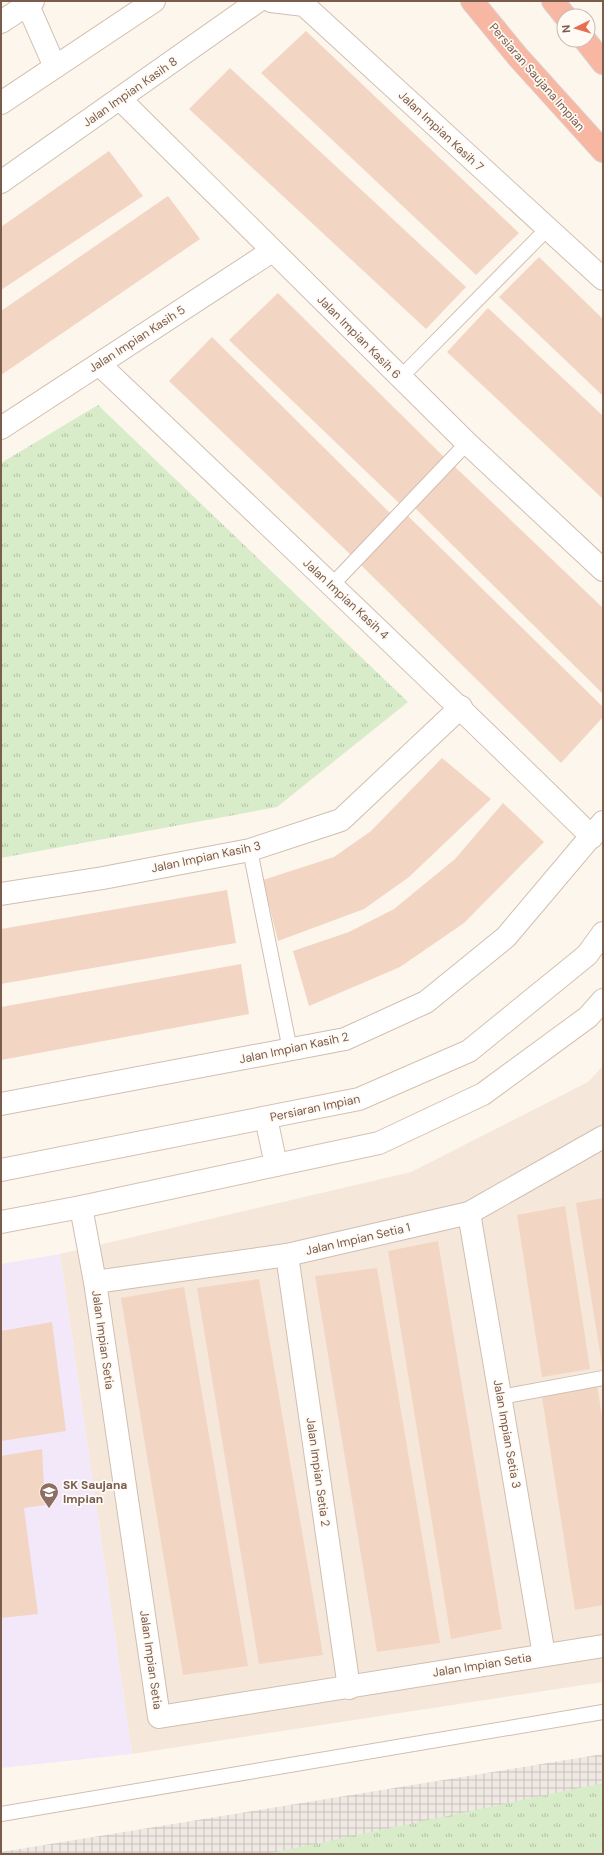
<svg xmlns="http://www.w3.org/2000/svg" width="604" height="1855" font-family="'DM Sans',sans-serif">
<defs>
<pattern id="industrial-grid" width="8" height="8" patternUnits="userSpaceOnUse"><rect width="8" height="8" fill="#efe9e4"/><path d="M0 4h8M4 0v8" fill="none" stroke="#c7c0bb"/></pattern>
<pattern id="grass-tufts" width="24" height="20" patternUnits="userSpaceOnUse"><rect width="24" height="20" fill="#d8ecc9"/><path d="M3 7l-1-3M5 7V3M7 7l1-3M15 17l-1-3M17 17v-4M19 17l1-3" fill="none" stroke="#b4c2a5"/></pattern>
</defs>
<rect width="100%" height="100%" fill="#fdf6ec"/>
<polygon fill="#f5e8da" points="603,1066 603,1682 132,1754 60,1254 411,1172 588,1082"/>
<polygon fill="url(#industrial-grid)" points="603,1754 603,1854 1,1854 1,1852"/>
<polygon fill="#f3e8fa" points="60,1254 132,1754 1,1768 1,1264"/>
<g fill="url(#grass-tufts)">
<polygon points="98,405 408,702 277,807 1,858 1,463"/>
<polygon points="603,1783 603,1854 267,1854"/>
</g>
<g fill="#f3d5c3">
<polygon points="306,31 519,233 476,275 261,73"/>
<polygon points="230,68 466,287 426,329 189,109"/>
<polygon points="109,151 143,196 1,290 1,227"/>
<polygon points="168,196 200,239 1,375 1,311"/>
<polygon points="539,257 603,319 603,396 499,297"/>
<polygon points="278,293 444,457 400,504 229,340"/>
<polygon points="488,308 603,416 603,499 447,352"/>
<polygon points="212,337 391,514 352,556 169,381"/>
<polygon points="453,465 603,608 603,694 413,506"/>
<polygon points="406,514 603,707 603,717 561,763 361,565"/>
<polygon points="442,758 491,799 409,877 364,909 278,941 263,880 334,857 371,831"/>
<polygon points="503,803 544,842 464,923 400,967 309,1006 293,951 349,932 394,909 455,859"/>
<polygon points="227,890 236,943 1,984 1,929"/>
<polygon points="241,964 249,1014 1,1060 1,1007"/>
<polygon points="603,1198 603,1365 602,1365 576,1203"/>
<polygon points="565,1206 590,1369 542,1377 517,1215"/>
<polygon points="438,1241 502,1629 451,1639 388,1251"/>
<polygon points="377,1268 440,1643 377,1652 315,1276"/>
<polygon points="259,1279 323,1655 259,1664 197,1288"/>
<polygon points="184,1287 248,1666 183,1675 121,1298"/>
<polygon points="52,1322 66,1431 1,1441 1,1331"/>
<polygon points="597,1386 603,1423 603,1605 575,1610 542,1397"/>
<polygon points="42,1449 45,1505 24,1508 38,1614 1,1618 1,1456"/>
</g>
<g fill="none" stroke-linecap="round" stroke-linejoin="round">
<defs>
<g id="lane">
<polyline points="400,378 548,228"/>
<polyline points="331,586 467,443"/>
<polyline points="250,850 290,1050"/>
<polyline points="501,1397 603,1378"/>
<polyline points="1,1814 603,1712"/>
</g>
<g id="street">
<polyline points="26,1 55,67"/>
<polyline points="271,1 304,5 603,279"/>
<polyline points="1,22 33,1"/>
<polyline points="120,99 467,443 603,570"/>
<polyline points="1,103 154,1"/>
<polyline points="1,182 258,1"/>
<path d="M99,364C264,521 430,677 592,837"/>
<polyline points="1,428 272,251"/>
<polyline points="1,894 103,878 250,850 341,820 461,707"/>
<polyline points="1,1104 345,1039 426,1002 506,937 603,822"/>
<polyline points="81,1207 95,1282 159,1717 603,1646"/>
<polyline points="469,1213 544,1655"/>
<polyline points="287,1255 349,1688"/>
<polyline points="95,1282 287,1255 469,1213 603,1137"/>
</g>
<g id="secondary">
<polyline points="266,1118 276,1165"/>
<polyline points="1,1170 359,1099 469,1051 587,955 603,933"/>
<polyline points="1,1222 81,1207 379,1143 483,1094 588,1017 603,1000"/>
</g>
<g id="highway">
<polyline points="472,1 518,57 603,151"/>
<polyline points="553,1 565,16"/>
<polyline points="585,40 603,63"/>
</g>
</defs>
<use href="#lane" stroke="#d1beb0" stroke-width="16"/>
<use href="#street" stroke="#d1beb0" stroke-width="24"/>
<use href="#secondary" stroke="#d6c0b0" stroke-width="24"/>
<use href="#highway" stroke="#dad1cd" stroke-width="24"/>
<use href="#lane" stroke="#fff" stroke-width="14"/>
<use href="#street" stroke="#fff" stroke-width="22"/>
<use href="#secondary" stroke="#fff" stroke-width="22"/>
<use href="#highway" stroke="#f7b7a3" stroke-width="22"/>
</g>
<defs>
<symbol id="school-pin" viewBox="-11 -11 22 30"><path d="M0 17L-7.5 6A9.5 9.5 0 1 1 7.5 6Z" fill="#8d6e63" stroke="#fffaf3"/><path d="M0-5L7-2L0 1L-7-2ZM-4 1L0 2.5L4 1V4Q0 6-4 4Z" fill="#fff"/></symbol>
</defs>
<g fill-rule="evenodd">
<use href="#school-pin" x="38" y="1481" width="22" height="30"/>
</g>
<g text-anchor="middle" stroke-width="3.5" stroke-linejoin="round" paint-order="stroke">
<g font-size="12" fill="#7a5c4d" stroke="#fffaf3">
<text transform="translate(537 77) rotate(49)" y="4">Persiaran Saujana Impian</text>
<text transform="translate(130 92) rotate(-35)" y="4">Jalan Impian Kasih 8</text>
<text transform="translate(441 131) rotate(43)" y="4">Jalan Impian Kasih 7</text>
<text transform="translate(359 337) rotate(45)" y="4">Jalan Impian Kasih 6</text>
<text transform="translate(137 339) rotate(-33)" y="4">Jalan Impian Kasih 5</text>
<text transform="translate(346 599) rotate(43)" y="4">Jalan Impian Kasih 4</text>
<text transform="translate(206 857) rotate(-12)" y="4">Jalan Impian Kasih 3</text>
<text transform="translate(294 1048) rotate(-12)" y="4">Jalan Impian Kasih 2</text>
<text transform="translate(315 1108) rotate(-12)" y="4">Persiaran Impian</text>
<text transform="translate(358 1239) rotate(-13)" y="4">Jalan Impian Setia 1</text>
<text transform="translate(103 1340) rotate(82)" y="4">Jalan Impian Setia</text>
<text transform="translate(507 1434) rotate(80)" y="4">Jalan Impian Setia 3</text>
<text transform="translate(318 1472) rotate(82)" y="4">Jalan Impian Setia 2</text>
<text transform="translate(151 1660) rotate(82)" y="4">Jalan Impian Setia</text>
<text transform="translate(482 1665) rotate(-9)" y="4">Jalan Impian Setia</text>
</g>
<g font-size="12" font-weight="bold" fill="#785e54" stroke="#fffaf3" text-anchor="start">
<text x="63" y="1489">SK Saujana<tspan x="63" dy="14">Impian</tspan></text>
</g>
</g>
<rect width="604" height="1855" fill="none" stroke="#7a5c4d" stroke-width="4"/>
<g transform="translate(576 28) rotate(265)"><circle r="19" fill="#fffaf3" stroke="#cabbb1"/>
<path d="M0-3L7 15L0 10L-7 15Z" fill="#e76f51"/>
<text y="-6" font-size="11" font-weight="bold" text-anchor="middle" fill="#7a5c4d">N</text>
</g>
</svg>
